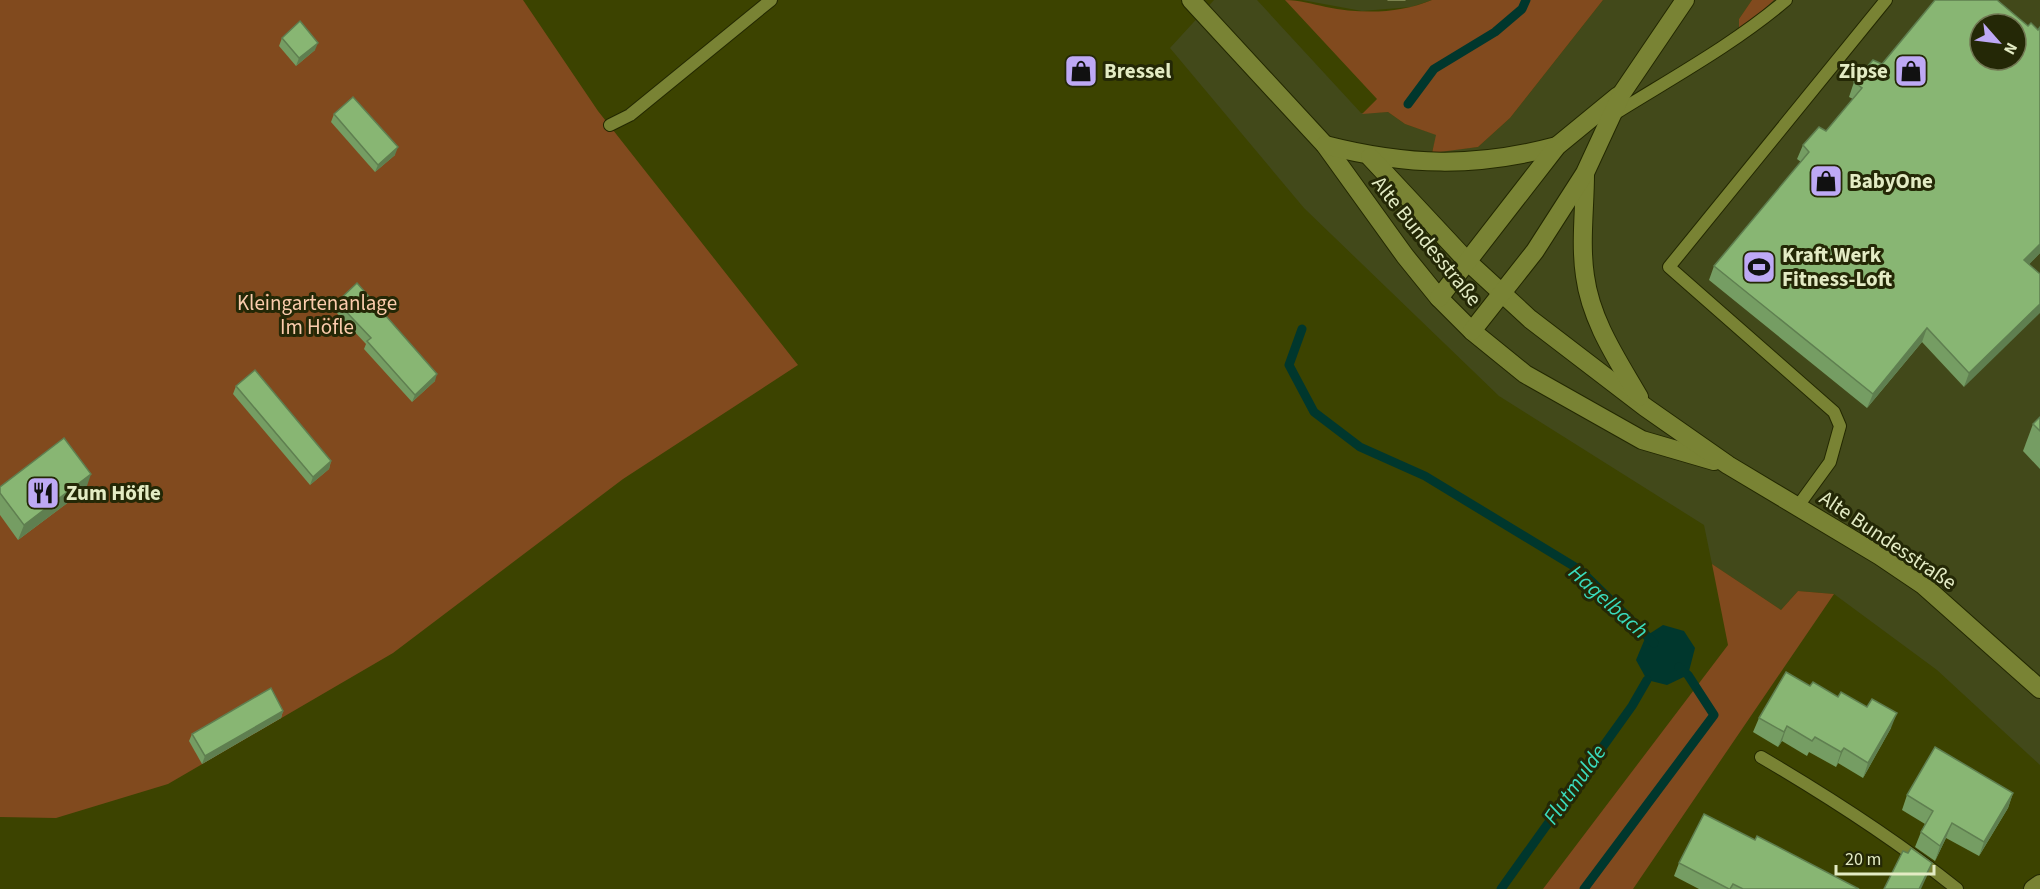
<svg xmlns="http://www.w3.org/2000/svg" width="2040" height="889" font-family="'Source Sans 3',sans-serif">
<rect width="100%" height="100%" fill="#3c4300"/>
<g fill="#42491a" fill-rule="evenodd">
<path d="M1214,0H1257L1361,113L1388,112L1405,124L1437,135L1432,152L1478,147L1510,118L1603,0H1752L1739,19V32L1774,0H2040V765L1937,670L1834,594L1798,591L1781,610L1712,564L1704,525L1499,396L1304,208L1170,48ZM1980,24H2016V60H1980Z"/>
<polygon points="1302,0 1432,0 1411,7 1362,11"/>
</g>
<g fill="#814a1e">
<polygon points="0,0 523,0 598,111 798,365 623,479 393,653 168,784 56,818 0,817"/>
<path d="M1285,0C1300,0 1312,4 1326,7C1361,14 1399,14 1432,0H1603L1510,118L1478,147L1432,153L1436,135L1405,124L1388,112L1362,114L1377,99Z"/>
<polygon points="1752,0 1774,0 1739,32 1739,19"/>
<polygon points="1712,564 1781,610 1798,591 1834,594 1633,889 1543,889 1728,645"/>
</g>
<polygon fill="#00372d" points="1663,625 1684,631 1695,648 1688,675 1667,685 1647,680 1636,660 1646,636"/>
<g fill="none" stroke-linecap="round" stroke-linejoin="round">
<g stroke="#00372d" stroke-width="9">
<polyline points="1408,104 1434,69 1495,32 1522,9 1526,0"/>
<polyline points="1302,329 1289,365 1314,412 1360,447 1425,476 1580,570 1654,643"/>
<polyline points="1501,889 1632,706 1647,680"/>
<polyline points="1584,889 1714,715 1688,675 1679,667"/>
</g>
<defs>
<g id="lane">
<path d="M1611,116C1670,79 1733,45 1786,0"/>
<polyline points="610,125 630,115 771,0"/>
<polyline points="1798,506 1830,462 1840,426 1834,412 1669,267 1886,0"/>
<path d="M1761,757C1829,797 1895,839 1957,889"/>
</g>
<polyline id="street" points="2033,889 2040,884"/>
<g id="secondary">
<polyline points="1191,0 1325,145 1405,256 1439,298 1472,331 1525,374 1642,440 1714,461"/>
<path d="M1325,145C1407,166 1475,168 1557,146"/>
<polyline points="1370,157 1467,261 1530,319 1645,407 1728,465 1880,556 1923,585 2040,689"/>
<path d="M1585,174C1585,207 1580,243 1585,276C1591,321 1617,359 1639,397"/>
<polyline points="1439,298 1557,146 1618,96"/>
<polyline points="1472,331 1535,251 1585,173 1622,93 1685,0"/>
</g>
</defs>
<use href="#lane" stroke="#232800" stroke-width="14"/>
<use href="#street" stroke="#232800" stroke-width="20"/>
<use href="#secondary" stroke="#232800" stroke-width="20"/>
<use href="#lane" stroke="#798334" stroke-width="12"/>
<use href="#street" stroke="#798334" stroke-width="18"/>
<use href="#secondary" stroke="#798334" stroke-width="18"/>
<polyline stroke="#8e9660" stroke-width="1.5" points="1388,0 1405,0"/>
</g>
<g fill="#759d63">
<polygon points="282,38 315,50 296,66 279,46"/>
<polygon points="1873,60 2040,253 2029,264 1964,387 1922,342 1867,408 1709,280 1714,266 1801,162 1797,159 1803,145 1826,131 1853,99 1849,97 1854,82"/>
<polygon points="334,114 395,155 375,172 331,122"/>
<polygon points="337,302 435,381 412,402 364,349 366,344 334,310"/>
<polygon points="236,386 331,461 329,469 310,485 233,394"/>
<polygon points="2040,417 2040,469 2023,451 2033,424"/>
<polygon points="0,487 86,489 18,540 0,515"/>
<polygon points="1810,686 1891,728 1863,778 1838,763 1836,767 1809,752 1807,756 1782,741 1778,747 1753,732 1759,718"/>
<polygon points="283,711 281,718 202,764 189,741 192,734"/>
<polygon points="2013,793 2008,808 1979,856 1946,838 1935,861 1915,847 1921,832 1925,824 1902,810 1907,795"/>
<polygon points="1755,840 1859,889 1699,889 1674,876 1679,863"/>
</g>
<g fill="#5f7f50">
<polygon points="318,43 315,50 296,66 299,58"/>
<polygon points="398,147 395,155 375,172 378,165"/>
<polygon points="2040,244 2040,253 2019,275 2024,260"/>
<polygon points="2040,304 2040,313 1964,387 1969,373"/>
<polygon points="1927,328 1922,342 1867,408 1873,394"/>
<polygon points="437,374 435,381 412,402 415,395"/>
<polygon points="331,461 329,469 310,485 313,477"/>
<polygon points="91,474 86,489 18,540 24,525"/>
<polygon points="283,711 281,718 202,764 205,756"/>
<polygon points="1897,713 1891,728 1863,778 1868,763"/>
<polygon points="1787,726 1782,741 1778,747 1784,732"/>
<polygon points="1844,748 1838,763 1836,767 1841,752"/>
<polygon points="2013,793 2008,808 1979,856 1984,842"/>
<polygon points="1952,823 1946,838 1935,861 1940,846"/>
<polygon points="1932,863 1927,876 1921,889 1919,889"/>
</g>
<g fill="#88b673" stroke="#5f7f50" stroke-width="1.5" fill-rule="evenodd">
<path d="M1935,0H1997L2028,26L2031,23L2038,30L2040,27V244L2024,260L2040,274V304L1969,373L1927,328L1873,394L1714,266L1809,152L1803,145L1819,127L1826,131L1862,88L1854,82L1873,60L1882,64ZM1980,24H2016V60H1980Z"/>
<polygon points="300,21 318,43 299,58 282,38"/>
<polygon points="353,97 398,147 378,165 334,114"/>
<polygon points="357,283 437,374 415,395 367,341 371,338 337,302"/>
<polygon points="255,370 331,461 313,477 236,386"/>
<polygon points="2040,417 2040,431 2033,424"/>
<polygon points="64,438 91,474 24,525 0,493 0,487"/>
<polygon points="1786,672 1810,686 1813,682 1838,697 1841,692 1867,707 1872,699 1897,713 1868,763 1844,748 1841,752 1815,737 1812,741 1787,726 1784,732 1759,718"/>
<polygon points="271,688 283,711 205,756 192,734"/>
<polygon points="1935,747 2013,793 1984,842 1952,823 1940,846 1921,832 1933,811 1907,795"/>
<polygon points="1704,814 1755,840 1757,836 1859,889 1743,889 1733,884 1730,889 1729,889 1679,863"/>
<polygon points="1911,848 1932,863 1919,889 1884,889 1903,851 1908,853"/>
</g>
<defs>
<symbol id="shop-square" viewBox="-11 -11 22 22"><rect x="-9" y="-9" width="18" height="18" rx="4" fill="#bea9f5" stroke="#242806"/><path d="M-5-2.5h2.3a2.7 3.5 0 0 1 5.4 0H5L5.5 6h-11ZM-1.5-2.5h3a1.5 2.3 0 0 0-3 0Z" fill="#111"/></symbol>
<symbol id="stadium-square" viewBox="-11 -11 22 22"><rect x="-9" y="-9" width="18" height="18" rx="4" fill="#bea9f5" stroke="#242806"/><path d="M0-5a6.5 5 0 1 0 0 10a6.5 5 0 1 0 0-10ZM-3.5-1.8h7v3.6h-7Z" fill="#111"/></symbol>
<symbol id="restaurant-square" viewBox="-11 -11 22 22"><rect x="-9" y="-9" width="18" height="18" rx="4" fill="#bea9f5" stroke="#242806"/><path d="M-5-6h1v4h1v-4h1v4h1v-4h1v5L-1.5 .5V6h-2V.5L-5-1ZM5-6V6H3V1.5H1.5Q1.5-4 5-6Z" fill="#111"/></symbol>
</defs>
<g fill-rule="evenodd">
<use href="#shop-square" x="1062" y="52" width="38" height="38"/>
<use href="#shop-square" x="1892" y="52" width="38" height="38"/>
<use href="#shop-square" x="1807" y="162" width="38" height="38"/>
<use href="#stadium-square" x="1740" y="248" width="38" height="38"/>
<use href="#restaurant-square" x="24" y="474" width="38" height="38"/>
</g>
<g text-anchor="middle" stroke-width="6" stroke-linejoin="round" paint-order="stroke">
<g font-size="21" font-weight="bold" fill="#e3ebc4" stroke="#242806" text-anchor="start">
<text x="1104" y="78">Bressel</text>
<text x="1888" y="78" text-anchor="end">Zipse</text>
<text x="1849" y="188">BabyOne</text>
<text x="1782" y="262">Kraft.Werk<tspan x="1782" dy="24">Fitness-Loft</tspan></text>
<text x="66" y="500">Zum Höfle</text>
</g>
<g font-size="21" fill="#e3ebc4" stroke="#242806">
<text transform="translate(1427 241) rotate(51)" y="7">Alte Bundesstraße</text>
<text transform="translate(1888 540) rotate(34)" y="7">Alte Bundesstraße</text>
</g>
<g font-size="21" fill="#fbccac" stroke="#242806">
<text x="317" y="310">Kleingartenanlage<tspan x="317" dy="24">Im Höfle</tspan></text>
</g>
<g font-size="22" font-style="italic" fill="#3adcbd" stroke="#242806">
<text transform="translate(1609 601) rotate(42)" y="8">Hagelbach</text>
<text transform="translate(1574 784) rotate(-55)" y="8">Flutmulde</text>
</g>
</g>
<g transform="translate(1998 42) rotate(118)"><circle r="28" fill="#242806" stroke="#707652" stroke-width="1.5"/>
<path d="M0-4.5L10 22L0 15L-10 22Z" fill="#bea9f5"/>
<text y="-9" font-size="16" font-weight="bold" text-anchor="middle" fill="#e3ebc4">N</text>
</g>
<path d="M1836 865v9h98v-9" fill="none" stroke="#e3ebc4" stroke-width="3"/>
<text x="1845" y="865" font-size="18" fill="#e3ebc4" stroke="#242806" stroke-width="4.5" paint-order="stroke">20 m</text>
</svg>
